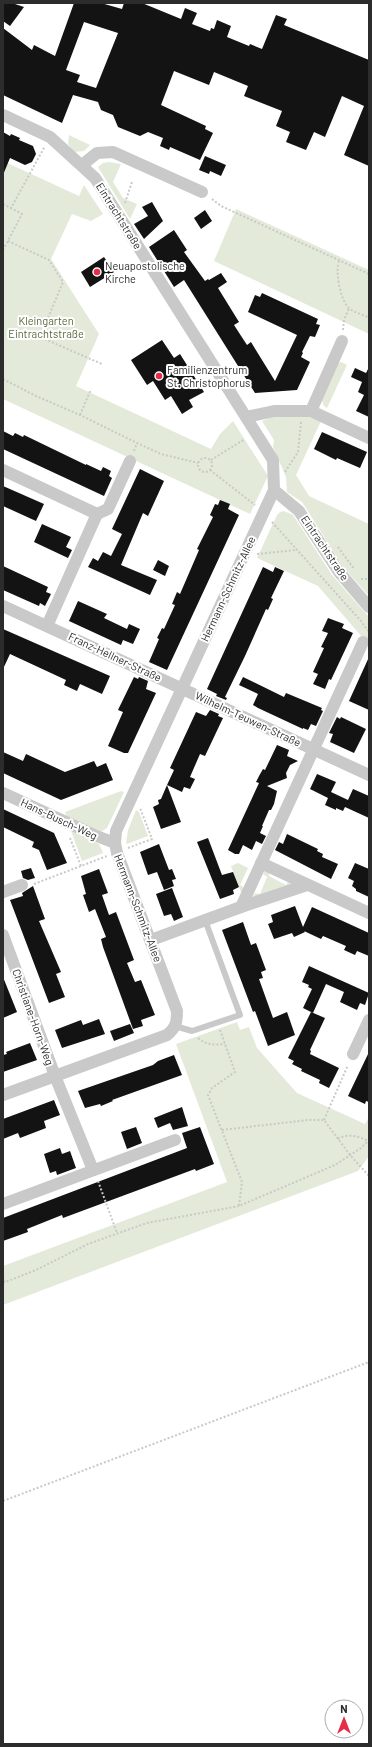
<svg xmlns="http://www.w3.org/2000/svg" width="372" height="1747" font-family="Barlow,sans-serif">
<rect width="100%" height="100%" fill="#fff"/>
<g fill="#e4ead9">
<polygon points="69,135 90,145 84,151 74,152 68,144"/>
<polygon points="3,161 79,196 84,185 103,214 91,221 72,214 51,259 99,334 76,386 211,449 220,434 233,421 268,476 250,514 3,399"/>
<polygon points="109,162 121,164 113,182 123,198 137,204 130,219 98,167 103,163"/>
<polygon points="236,209 369,270 369,334 214,261"/>
<polygon points="341,362 347,365 327,408 324,406 321,398 337,364"/>
<polygon points="276,415 306,416 321,421 296,475 309,496 369,524 369,596 343,567 302,502 287,492 286,477 273,447 274,440 262,421"/>
<polygon points="284,511 293,515 332,575 369,617 369,645 318,586 257,558 277,515 280,512"/>
<polygon points="121,791 124,792 107,828 99,833 67,818 65,812"/>
<polygon points="136,810 139,812 148,836 127,844 126,843 128,830"/>
<polygon points="71,831 99,844 103,853 82,861"/>
<polygon points="238,863 248,868 240,885 245,888 242,895 231,866"/>
<polygon points="266,869 270,871 269,876 286,885 289,880 294,882 293,886 252,898 255,893 260,894 267,877 263,874"/>
<polygon points="237,1022 240,1030 249,1027 257,1048 297,1093 365,1124 369,1117 369,1156 358,1171 3,1305 3,1266 227,1182 176,1044"/>
</g>
<g fill="#131313" fill-rule="evenodd">
<polygon points="3,3 12,3 24,7 10,26 3,21"/>
<path d="M74,3H101L122,9L124,3H142L181,19L185,8L197,13L192,24L210,31L211,28L214,29L217,20L231,26L227,37L249,46L250,44L262,49L276,15L287,19L284,25L369,60V166L344,155L364,106L342,96L325,137L314,132L306,150L286,142L290,132L276,126L282,111L244,96L248,86L214,72L209,85L174,71L161,105L206,126L205,129L213,133L200,160L170,147L169,150L160,146L163,138L148,132L140,136L118,127L113,115L101,110L98,102L73,95L62,123L3,95V28L32,50L34,45L55,56ZM84,22L118,33L96,88L77,82L80,75L66,70Z"/>
<polygon points="3,132 10,136 11,134 20,138 19,140 33,146 36,154 32,162 25,165 10,158 3,175"/>
<polygon points="205,156 226,165 221,176 210,171 209,174 199,170"/>
<polygon points="152,202 163,221 144,239 134,224 148,216 142,207"/>
<polygon points="205,210 212,221 201,229 194,218"/>
<polygon points="174,230 187,250 184,252 205,281 208,279 209,280 221,273 227,282 218,288 239,322 234,325 247,345 251,342 275,381 297,335 248,312 255,295 260,297 262,293 318,319 316,324 320,325 315,337 310,336 302,352 303,353 301,357 310,362 297,390 255,393 184,280 174,287 149,247"/>
<polygon points="104,257 114,272 90,287 81,272"/>
<polygon points="162,340 174,358 180,354 204,392 189,400 193,407 182,414 171,396 165,400 153,381 147,385 131,360"/>
<polygon points="369,367 369,417 356,411 364,395 358,392 362,382 351,377 355,368 366,373"/>
<polygon points="3,431 13,436 15,433 23,437 24,435 86,465 86,464 101,471 103,467 111,471 109,476 112,478 104,496 3,449"/>
<polygon points="322,432 367,452 360,468 337,458 336,460 314,449"/>
<polygon points="140,469 164,481 148,516 143,513 121,565 157,580 150,595 88,567 93,558 98,561 103,552 111,556 122,534 112,529"/>
<polygon points="3,486 44,504 36,521 3,506"/>
<polygon points="220,500 230,504 228,509 239,515 167,670 149,662 159,639 157,638 162,628 164,629 175,605 172,604 177,592 180,594 199,550 197,549 213,517 210,515 215,504 218,505"/>
<polygon points="42,524 71,537 66,547 72,550 68,558 34,542"/>
<polygon points="158,560 169,566 165,576 153,570"/>
<polygon points="3,566 48,587 46,592 51,594 45,606 40,603 39,606 3,590"/>
<polygon points="263,567 273,572 275,567 284,571 271,598 273,599 268,610 266,609 245,656 225,697 227,698 226,700 216,696 217,694 207,689"/>
<polygon points="78,601 107,614 104,618 127,629 129,624 140,629 133,644 123,640 121,645 69,621"/>
<polygon points="328,618 344,624 342,628 353,633 331,680 329,679 325,689 313,684 318,674 313,672 324,648 321,647 328,633 322,631"/>
<polygon points="3,629 110,676 102,694 80,684 77,691 64,685 66,680 10,654 3,669"/>
<polygon points="369,657 369,710 349,701"/>
<polygon points="134,677 138,679 139,677 148,681 146,689 156,693 128,753 124,753 108,746 123,712 118,710"/>
<polygon points="243,677 284,697 286,693 322,708 321,710 323,711 316,726 311,724 308,730 303,728 303,729 258,708 253,705 258,694 239,685"/>
<polygon points="210,710 219,714 218,716 223,718 205,756 200,754 190,777 195,779 190,789 184,787 182,792 167,785 174,770 170,768 196,712 206,716"/>
<polygon points="337,717 340,719 341,717 366,729 354,753 330,742 333,734 329,733"/>
<polygon points="277,745 289,750 287,756 298,761 290,765 286,773 287,778 267,786 277,791 274,804 271,810 269,810 262,826 263,826 260,833 266,836 262,844 256,841 252,850 243,845 239,854 235,854 228,850 259,783 256,782 259,776 263,769 265,770"/>
<polygon points="3,752 23,761 26,754 65,772 94,761 97,767 106,763 113,780 61,800 3,773"/>
<polygon points="317,774 336,782 331,792 348,800 353,789 369,796 369,818 345,807 343,811 336,808 336,810 325,805 328,798 310,789"/>
<polygon points="167,785 181,822 161,829 153,807 159,804 158,800 161,799"/>
<polygon points="3,809 54,833 67,863 47,870 39,850 32,847 34,842 3,827"/>
<polygon points="287,834 318,849 317,851 323,854 322,857 338,864 331,879 275,850 279,842 283,844"/>
<polygon points="208,838 222,875 233,872 239,887 233,890 234,894 220,899 197,842"/>
<polygon points="159,844 169,870 172,869 176,879 172,880 174,886 164,890 157,872 148,875 140,852"/>
<polygon points="355,863 369,869 369,897 356,891 356,889 352,886 354,881 348,878"/>
<polygon points="31,868 35,878 28,880 23,878 21,871"/>
<polygon points="99,869 108,893 102,895 109,915 116,912 134,960 127,963 135,982 141,980 155,1015 141,1020 143,1026 133,1029 103,947 101,939 106,937 95,909 89,912 83,895 86,894 81,876"/>
<polygon points="33,886 45,919 39,921 61,972 56,974 65,997 49,1003 10,900 23,896 22,893"/>
<polygon points="172,888 183,917 174,921 171,914 164,916 156,894"/>
<polygon points="295,906 303,927 312,907 369,933 369,956 357,951 355,955 344,950 346,946 323,936 321,939 304,931 305,932 294,937 292,933 274,939 268,924 273,922 271,915"/>
<polygon points="243,922 251,945 256,943 266,970 261,972 263,978 259,979 273,1018 287,1012 295,1035 268,1046 255,1011 253,1012 222,930"/>
<polygon points="309,966 369,993 365,1005 360,1003 357,1010 340,1002 344,992 326,984 313,1013 303,1008 312,989 308,987 309,985 302,982"/>
<polygon points="3,977 17,1012 3,1018"/>
<polygon points="311,1012 325,1018 310,1050 311,1051 310,1054 339,1068 329,1088 319,1083 320,1080 301,1071 302,1069 292,1064 294,1061 288,1058"/>
<polygon points="99,1019 105,1034 62,1048 55,1030 81,1020 83,1025"/>
<polygon points="130,1024 134,1033 114,1041 110,1031"/>
<polygon points="30,1043 37,1060 3,1072 3,1055 7,1054 6,1052"/>
<polygon points="369,1052 369,1102 366,1101 365,1104 348,1096"/>
<polygon points="174,1055 182,1075 112,1100 113,1101 101,1106 100,1104 85,1108 78,1091 153,1065 158,1061"/>
<polygon points="54,1100 60,1115 44,1121 46,1128 20,1138 18,1133 3,1139 3,1119"/>
<polygon points="182,1107 188,1126 173,1130 170,1123 158,1128 154,1118"/>
<polygon points="136,1127 142,1143 127,1149 121,1132"/>
<polygon points="200,1127 214,1164 196,1171 195,1169 63,1218 62,1215 27,1229 28,1232 3,1241 3,1218 187,1148 182,1133"/>
<polygon points="60,1148 62,1154 70,1151 76,1168 57,1175 56,1171 50,1173 44,1154"/>
</g>
<g fill="none" stroke-linecap="round" stroke-linejoin="round">
<g stroke="#c9c9c9" stroke-width="2" stroke-dasharray="2 2" stroke-linecap="butt">
<polyline points="212,199 221,206 369,274"/>
<polyline points="125,203 132,182"/>
<polyline points="3,204 11,208"/>
<polyline points="8,241 49,260 63,282 40,337 102,364"/>
<polyline points="3,250 22,214 11,208 45,146"/>
<path d="M339,261C335,271 340,300 349,308C354,313 363,314 369,318"/>
<polyline points="343,330 344,320 349,308"/>
<polyline points="3,379 36,396 80,415 137,443 161,454 198,463"/>
<polyline points="80,415 91,389"/>
<polyline points="134,451 137,443"/>
<circle cx="205" cy="465" r="7"/>
<polyline points="211,460 245,439"/>
<polyline points="210,470 255,505"/>
<polyline points="285,472 298,452 301,422"/>
<polyline points="272,522 361,621 368,631"/>
<polyline points="338,547 354,569"/>
<polyline points="257,554 296,550"/>
<polyline points="361,579 369,579"/>
<polyline points="70,838 81,866"/>
<polyline points="128,848 152,839 140,808"/>
<polyline points="34,884 107,856"/>
<polyline points="220,1030 235,1072 212,1088 208,1095 242,1182 239,1206 335,1165 361,1148 369,1140"/>
<path d="M198,1038C206,1045 214,1045 225,1044"/>
<polyline points="324,1120 348,1065"/>
<polyline points="222,1130 308,1120 324,1120 350,1155 369,1176"/>
<path d="M338,1139C347,1133 359,1136 368,1141"/>
<polyline points="98,1181 117,1233"/>
<polyline points="3,1277 5,1282"/>
<polyline points="3,1283 36,1270 88,1244 147,1223 239,1206"/>
<polyline points="3,1501 369,1362"/>
</g>
<polyline stroke="#c9c9c9" stroke-width="6" points="175,1026 192,1031 240,1015 205,920"/>
<g stroke="#c9c9c9" stroke-width="12">
<path d="M3,115L50,137L95,178L273,460L274,490L116,831L115,843L117,853L177,1011C177,1022 176,1028 167,1035L3,1095"/>
<polyline points="82,165 97,153 113,152 202,192"/>
<polyline points="311,411 342,341"/>
<polyline points="246,417 274,411 311,411 369,438"/>
<polyline points="3,470 97,514 47,626"/>
<polyline points="274,490 299,511 339,572 369,607"/>
<polyline points="97,514 108,509 130,461"/>
<polyline points="3,606 369,775"/>
<polyline points="3,793 94,835 115,843"/>
<polyline points="261,863 369,913"/>
<polyline points="3,892 22,885"/>
<polyline points="241,907 307,885"/>
<polyline points="3,935 55,1076 93,1170"/>
<polyline points="151,940 241,907 363,642"/>
<polyline points="353,1054 369,1020"/>
<polyline points="3,1204 175,1140"/>
</g>
</g>
<g fill="#e62c47" stroke="#fff" stroke-width="1.5">
<circle cx="97" cy="272" r="4"/>
<circle cx="159" cy="376" r="4"/>
</g>
<g text-anchor="middle" stroke-width="4" stroke-linejoin="round" paint-order="stroke">
<g font-size="11" fill="#2c2c2c" stroke="#fff">
<text transform="translate(119 216) rotate(58)" y="4">Eintrachtstraße</text>
<text transform="translate(325 548) rotate(56)" y="4">Eintrachtstraße</text>
<text transform="translate(228 589) rotate(-65)" y="4">Hermann-Schmitz-Allee</text>
<text transform="translate(115 657) rotate(25)" y="4">Franz-Hellner-Straße</text>
<text transform="translate(248 719) rotate(25)" y="4">Wilhelm-Teuwen-Straße</text>
<text transform="translate(59 819) rotate(25)" y="4">Hans-Busch-Weg</text>
<text transform="translate(138 908) rotate(69)" y="4">Hermann-Schmitz-Allee</text>
<text transform="translate(33 1017) rotate(70)" y="4">Christiane-Horn-Weg</text>
</g>
<g font-size="11" fill="#2c2c2c" stroke="#fff" text-anchor="start">
<text x="105" y="270">Neuapostolische<tspan x="105" dy="13">Kirche</tspan></text>
<text x="167" y="374">Familienzentrum<tspan x="167" dy="13">St. Christophorus</tspan></text>
</g>
<g font-size="11" fill="#53683a" stroke="#fff">
<text x="46" y="325">Kleingarten<tspan x="46" dy="13">Eintrachtstraße</tspan></text>
</g>
</g>
<rect width="372" height="1747" fill="none" stroke="#2c2c2c" stroke-width="8"/>
<g transform="translate(344 1719)"><circle r="19" fill="#ffffff" stroke="#ababab"/>
<path d="M0-3L7 15L0 10L-7 15Z" fill="#e62c47"/>
<text y="-6" font-size="11" font-weight="bold" text-anchor="middle" fill="#2c2c2c">N</text>
</g>
</svg>
